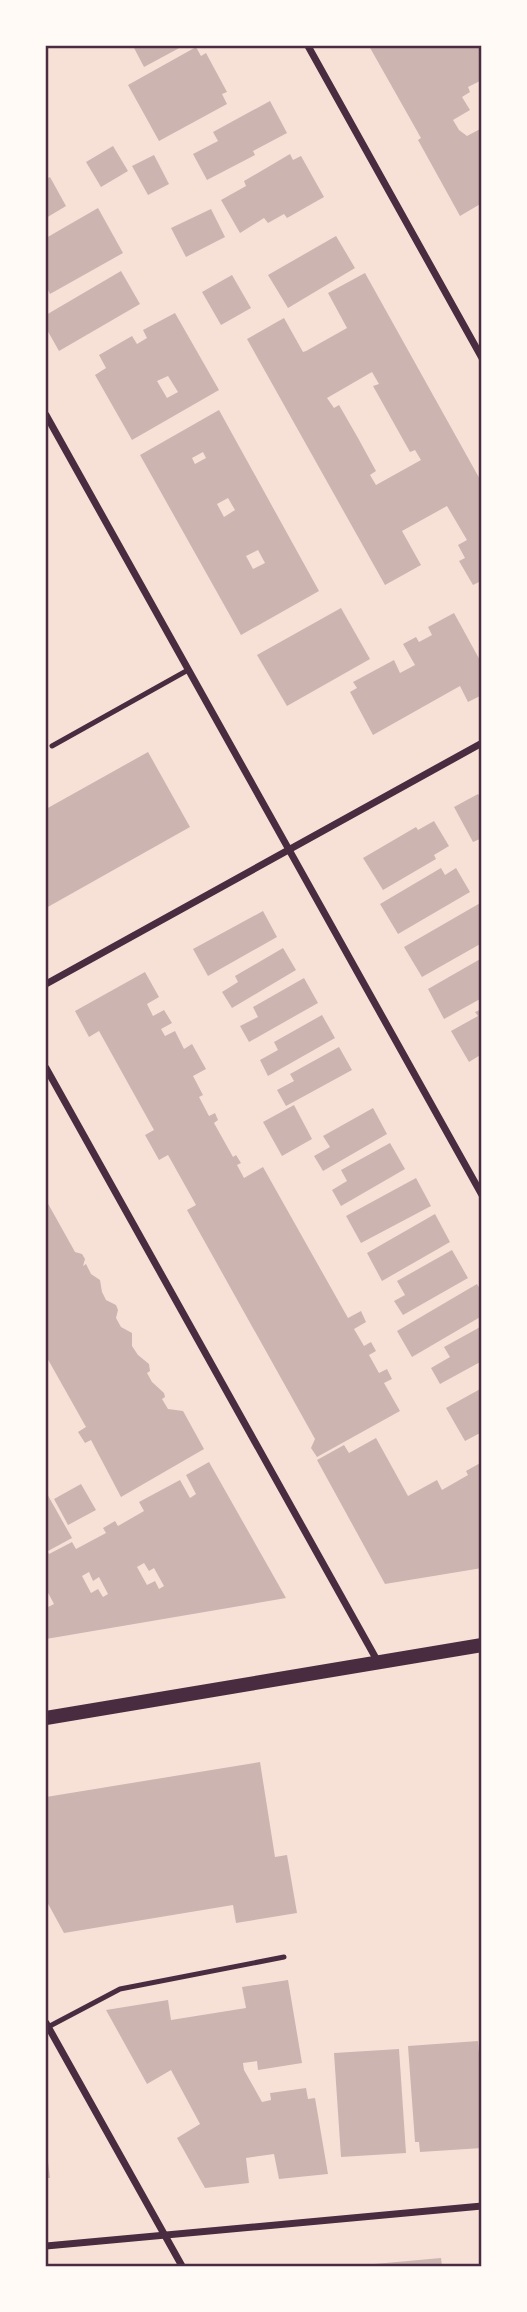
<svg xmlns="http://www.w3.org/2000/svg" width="527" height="2312" font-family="'Fira Sans Condensed',sans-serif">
<rect width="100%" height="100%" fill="#f7e1d7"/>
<g fill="#ccb4b1" fill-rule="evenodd">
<polygon points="133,46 183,46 144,67"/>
<polygon points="369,46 482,46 482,80 468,87 470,92 462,97 470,110 453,120 459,130 467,136 482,128 482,203 460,216 418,140 421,138"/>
<polygon points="196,47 201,56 206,53 227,92 222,94 227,104 159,141 128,85"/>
<polygon points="270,101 287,133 253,151 255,155 207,180 193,154 218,141 213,132"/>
<polygon points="113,146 128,171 101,187 86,162"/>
<polygon points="290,154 293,160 301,156 324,197 287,218 284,214 268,223 264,218 240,233 221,200 246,186 244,181"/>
<polygon points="154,155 169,184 148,195 132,166"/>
<polygon points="50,177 66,206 46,218 46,179"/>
<polygon points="98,208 123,253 50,294 46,286 46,238"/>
<polygon points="211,209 225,237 186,257 171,228"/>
<polygon points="336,236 355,268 288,308 268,275"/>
<polygon points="121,271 140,304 59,351 46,328 46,315"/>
<path d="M365,273L482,483V586L479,582L473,585L459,561L465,558L458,545L467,540L447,506L402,531L421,565L385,585L247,339L284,318L303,352L306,351L347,328L328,293ZM372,372L379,384L373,386L410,452L415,450L421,460L376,485L370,475L376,471L358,438L339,405L334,408L327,398Z"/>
<polygon points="232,275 251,308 221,325 202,292"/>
<path d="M175,313L219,390L132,440L95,375L106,368L99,355L132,336L137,344L147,338L143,330ZM168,376L178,392L167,398L157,381Z"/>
<path d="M219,410L319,591L241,635L140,455ZM203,452L206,458L195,464L192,458ZM228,498L235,510L224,517L217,504ZM258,550L265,563L253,569L246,556Z"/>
<polygon points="341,608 370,659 287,706 257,655"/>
<polygon points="454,613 482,664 482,695 468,702 460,686 373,735 350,692 357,688 353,682 394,660 400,673 415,665 403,644 416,637 419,642 432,635 428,627"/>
<polygon points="148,752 190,827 46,908 46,809"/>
<polygon points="478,794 482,800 482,838 473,842 454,807"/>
<polygon points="434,821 449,846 434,855 436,859 383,890 363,858 416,827 418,830"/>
<polygon points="441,868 445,875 456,868 470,892 398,934 380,904"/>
<polygon points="482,902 482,943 422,977 404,947"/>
<polygon points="263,911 277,937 208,976 193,949"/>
<polygon points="283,948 296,970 232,1008 222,992 238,982 235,976"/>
<polygon points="482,958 482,998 444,1019 428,989"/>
<polygon points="145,972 159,997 147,1004 153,1016 164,1010 172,1023 161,1029 165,1036 175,1031 184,1049 192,1044 206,1069 193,1076 203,1095 199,1097 209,1116 215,1113 218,1120 214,1123 233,1157 236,1155 241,1163 237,1165 244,1178 263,1167 348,1318 361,1311 366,1322 354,1329 364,1346 371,1342 376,1351 369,1355 379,1373 387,1369 392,1379 384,1383 400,1411 317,1457 311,1448 315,1439 187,1210 196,1205 168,1155 159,1160 145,1135 154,1130 99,1031 89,1037 75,1011"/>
<polygon points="304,978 318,1003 249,1042 240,1026 258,1017 253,1007"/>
<polygon points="482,1009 482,1054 469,1062 451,1031 478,1016 475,1012"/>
<polygon points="322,1015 335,1038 268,1076 260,1060 278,1050 274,1042"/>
<polygon points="339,1047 352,1070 286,1106 277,1090 294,1081 290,1074"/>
<polygon points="294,1105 312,1139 282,1156 263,1122"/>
<polygon points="373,1108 387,1134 323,1171 314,1156 330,1147 323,1136"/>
<polygon points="390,1143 405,1169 341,1206 332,1190 347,1181 341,1170"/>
<polygon points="416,1178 431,1206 361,1243 346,1216"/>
<polygon points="46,1200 75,1252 82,1254 85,1259 83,1266 86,1264 91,1274 100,1280 102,1292 106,1300 116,1305 118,1310 116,1318 121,1327 132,1333 132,1346 138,1355 149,1364 150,1371 147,1373 152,1382 164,1393 165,1397 162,1399 168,1409 183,1411 204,1449 121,1497 91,1440 85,1443 78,1432 86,1427 46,1356"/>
<polygon points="435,1214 450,1242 382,1281 367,1253"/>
<polygon points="452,1250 468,1278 403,1315 394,1301 405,1295 397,1281"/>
<polygon points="477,1284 482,1293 482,1316 412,1357 397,1331"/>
<polygon points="482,1326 482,1361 440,1384 431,1368 450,1357 444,1347"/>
<polygon points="482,1388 482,1432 465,1441 446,1408"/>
<polygon points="376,1438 408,1496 437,1480 442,1490 468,1475 466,1471 482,1462 482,1568 385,1584 317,1460 344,1445 349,1453"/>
<path d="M209,1462L286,1598L46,1639V1608L54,1604L46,1589V1548L49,1554L72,1542L76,1549L106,1533L103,1528L115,1521L118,1526L144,1511L139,1502L180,1480L190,1498L196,1494L186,1475ZM144,1563L149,1571L154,1568L164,1586L159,1589L155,1581L147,1585L137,1567ZM89,1572L93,1581L99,1577L108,1594L103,1597L98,1589L91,1593L82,1576Z"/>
<polygon points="81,1484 96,1510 68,1525 54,1499"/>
<polygon points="46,1492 72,1538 48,1551 46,1546"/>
<polygon points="260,1762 275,1857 287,1855 297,1913 236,1923 233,1905 64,1933 46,1900 46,1797"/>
<polygon points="288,1980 302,2063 258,2070 257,2061 243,2063 244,2070 262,2102 271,2100 270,2093 306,2088 308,2099 315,2098 328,2174 279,2179 274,2154 246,2158 249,2183 205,2188 177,2138 200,2124 171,2070 147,2084 106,2010 168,2000 171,2020 246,2008 242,1987"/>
<polygon points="478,2041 482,2092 482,2148 420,2152 419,2142 415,2142 408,2046"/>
<polygon points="399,2049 406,2153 341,2157 334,2053"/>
<polygon points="46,2154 47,2154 50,2178 46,2178"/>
<polygon points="441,2258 442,2266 363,2266 363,2265"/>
</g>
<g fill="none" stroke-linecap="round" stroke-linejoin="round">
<g stroke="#4a2c40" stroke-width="5">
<polyline points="52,746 188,670"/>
<polyline points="48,2027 120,1989 284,1957"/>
</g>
<g stroke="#4a2c40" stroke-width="7">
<polyline points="308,46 482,358"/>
<polyline points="46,415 482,1195"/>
<polyline points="46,984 482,743"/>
<polyline points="46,1068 378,1662"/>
<polyline points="46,2023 182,2266"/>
<polyline points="46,2246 482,2206"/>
</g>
<polyline stroke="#4a2c40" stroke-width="14" points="46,1718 482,1645"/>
</g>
<rect width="527" height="2312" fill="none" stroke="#fffaf5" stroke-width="94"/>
<rect x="47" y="47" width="433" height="2218" fill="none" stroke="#4a2c40" stroke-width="2.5"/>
</svg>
